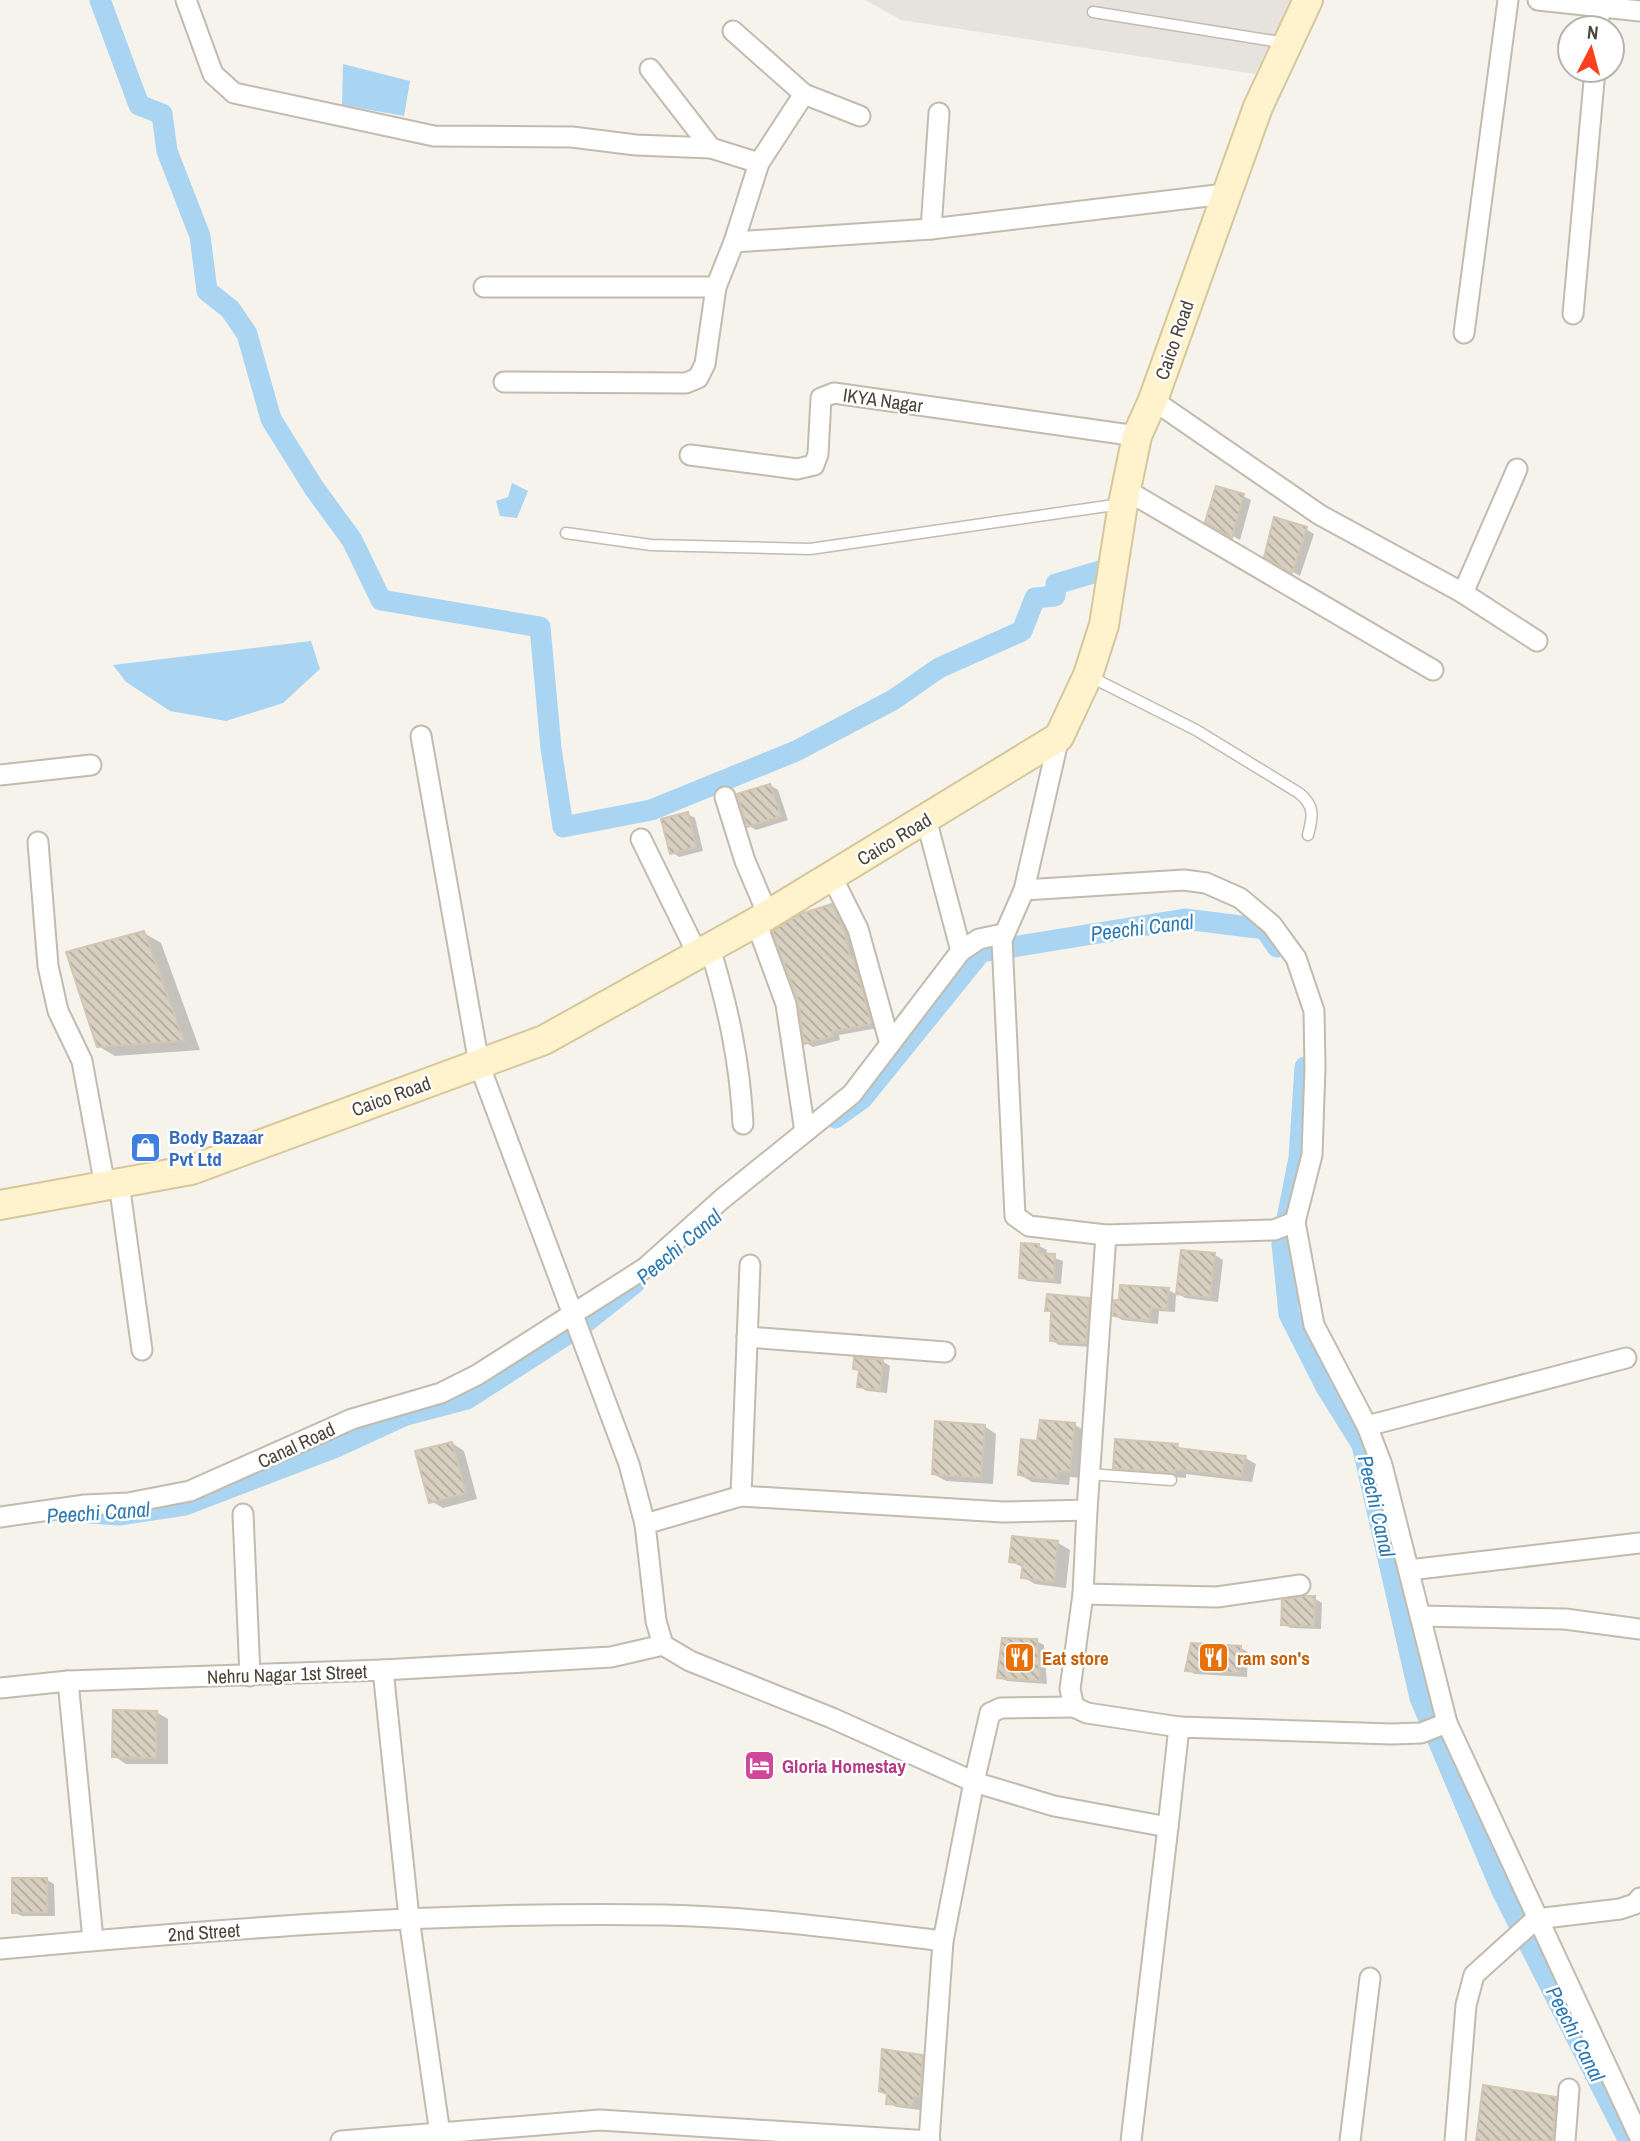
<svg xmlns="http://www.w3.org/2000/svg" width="1640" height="2141" font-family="'Archivo Narrow',sans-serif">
<defs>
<pattern id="building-back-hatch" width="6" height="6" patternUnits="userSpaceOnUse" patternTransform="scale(1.75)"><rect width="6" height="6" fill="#d8cfc1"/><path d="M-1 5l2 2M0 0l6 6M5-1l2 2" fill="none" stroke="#b1aa9e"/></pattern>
</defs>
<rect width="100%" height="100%" fill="#f6f3ec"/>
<polygon fill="#e6e2dd" points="865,0 1292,0 1255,74 901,20"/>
<g fill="#a9d4f2">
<polygon points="343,64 410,81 404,116 342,105"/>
<polygon points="512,483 528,491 517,518 500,516 496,501 508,497"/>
<polygon points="311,641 320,669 283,703 226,721 170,711 126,682 113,665"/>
</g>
<g fill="#0003">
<polygon points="1243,496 1251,500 1240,540 1207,522"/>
<polygon points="1306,529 1314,534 1300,576 1266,556"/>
<polygon points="770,785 778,790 788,820 756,830 749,826"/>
<polygon points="687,814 695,818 703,851 679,857 672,852"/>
<polygon points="831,906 839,910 852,940 878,1028 839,1035 840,1040 813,1047 806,1043"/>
<polygon points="144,933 161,943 200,1050 115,1056 98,1046"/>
<polygon points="1023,1245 1039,1246 1047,1250 1046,1255 1063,1261 1061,1284 1028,1281 1020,1277"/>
<polygon points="1182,1252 1215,1255 1223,1260 1218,1302 1185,1298 1177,1293"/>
<polygon points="1168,1290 1176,1294 1175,1312 1159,1311 1158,1324 1122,1320 1114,1315"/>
<polygon points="1089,1299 1097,1304 1093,1347 1059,1345 1051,1340 1053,1313 1047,1310"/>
<polygon points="882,1361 890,1366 887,1393 867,1391 859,1387 860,1372 855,1368"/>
<polygon points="1075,1425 1087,1432 1082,1478 1070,1477 1069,1485 1032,1482 1020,1475 1039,1443"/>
<polygon points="984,1426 996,1434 993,1484 946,1481 933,1474"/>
<polygon points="452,1443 464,1451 477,1499 443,1508 431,1501"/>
<polygon points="1177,1446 1185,1450 1245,1458 1256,1464 1252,1482 1186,1474 1186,1478 1125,1473 1114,1467"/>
<polygon points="1013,1538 1058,1543 1070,1550 1066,1588 1035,1584 1023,1577 1024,1568 1010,1561"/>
<polygon points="1314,1598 1322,1603 1321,1629 1291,1628 1283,1624"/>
<polygon points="1036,1641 1044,1645 1047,1684 1007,1681 999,1677"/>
<polygon points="1241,1648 1248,1652 1247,1677 1195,1674 1187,1670"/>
<polygon points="156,1712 168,1719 168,1764 126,1764 114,1756"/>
<polygon points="47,1880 54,1884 55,1916 22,1916 14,1912"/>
<polygon points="922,2056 930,2061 927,2099 922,2100 920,2110 896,2107 888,2103"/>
<polygon points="1555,2099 1565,2104 1562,2141 1477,2141"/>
</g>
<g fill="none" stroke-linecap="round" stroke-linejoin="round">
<g stroke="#a9d4f2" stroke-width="21">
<polyline points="100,0 139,105 162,114 167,151 200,236 207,291 230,309 247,334 271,419 314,488 352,540 381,600 540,627 551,748 563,827 651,810 796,751 893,700 939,668 1022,631 1035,598 1055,596 1056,584 1100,571"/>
<polyline points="1305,1067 1299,1158 1282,1244 1289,1314 1326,1387 1362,1445 1420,1698 1501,1889 1629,2141"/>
<polyline points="835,1118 862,1099 981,952 1185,919 1265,929 1277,947"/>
<polyline points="77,1512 119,1515 185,1505 334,1448 406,1415 467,1399 586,1322 635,1283"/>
</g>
</g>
<g fill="url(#building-back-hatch)" stroke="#d3c7b4" stroke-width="2">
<polygon points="1216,486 1244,494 1232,538 1205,522"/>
<polygon points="1274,517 1307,527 1292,573 1264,557"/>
<polygon points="770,784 781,816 747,827 737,794"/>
<polygon points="688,812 696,847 670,854 661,819"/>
<polygon points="832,904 845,934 850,957 853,956 872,1024 832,1032 833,1036 804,1044 798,1000 772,931 800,914"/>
<polygon points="144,931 184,1041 97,1047 66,952"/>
<polygon points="1021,1243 1039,1244 1038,1253 1055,1254 1054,1280 1019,1278"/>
<polygon points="1181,1250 1215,1253 1210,1298 1176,1294"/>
<polygon points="1120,1285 1169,1288 1167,1309 1151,1308 1150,1321 1113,1316 1114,1300 1119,1300"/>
<polygon points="1047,1294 1089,1298 1086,1343 1050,1341 1051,1311 1045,1311"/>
<polygon points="854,1357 883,1360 880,1390 857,1387 859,1370 853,1369"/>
<polygon points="1040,1420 1075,1423 1070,1472 1058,1471 1057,1480 1018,1475 1021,1439 1037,1441"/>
<polygon points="935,1421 985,1425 981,1478 932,1474"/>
<polygon points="1115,1439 1178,1444 1177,1448 1246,1456 1241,1477 1176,1469 1175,1473 1113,1468"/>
<polygon points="452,1442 466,1493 429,1503 415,1451"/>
<polygon points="1012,1536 1058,1541 1054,1582 1021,1578 1023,1563 1009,1562"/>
<polygon points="1305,1596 1315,1596 1314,1626 1281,1625 1282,1600"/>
<polygon points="1002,1638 1037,1639 1040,1681 997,1678"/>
<polygon points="1191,1643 1241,1646 1240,1673 1185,1671"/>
<polygon points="113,1710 157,1711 156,1758 112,1757"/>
<polygon points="12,1878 47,1878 47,1912 12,1913"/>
<polygon points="882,2049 923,2055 920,2096 914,2097 912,2106 886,2104 887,2094 879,2091"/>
<polygon points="1483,2085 1556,2097 1553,2141 1476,2141"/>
</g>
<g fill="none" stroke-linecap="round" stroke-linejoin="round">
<defs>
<g id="lane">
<polyline points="1093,12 1286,43"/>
<polyline points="566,533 651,545 810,549 1121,504"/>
<path d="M1091,677L1196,730L1299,793C1315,806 1313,816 1308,835"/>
<polyline points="1089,1474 1171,1480"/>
</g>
<g id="street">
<polyline points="186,0 213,74 234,93 434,136 572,137 636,145 711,148"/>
<polyline points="1538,0 1640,11"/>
<polyline points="1598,28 1600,7"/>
<polyline points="733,31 804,94 759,163 734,242"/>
<polyline points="650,69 711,148 759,163"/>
<polyline points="804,94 860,116"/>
<polyline points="931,229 939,113"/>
<polyline points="484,287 716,287 734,242 931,229 1225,194"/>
<polyline points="1573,314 1595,70"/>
<polyline points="1464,333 1508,0"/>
<polyline points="504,382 686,383 698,378 705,364 716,287"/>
<polyline points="1153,400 1320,515 1463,593 1537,641"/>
<polyline points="690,455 797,469 814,465 818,454 821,398 834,393 1137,436"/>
<polyline points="1126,490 1433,670"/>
<polyline points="1463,593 1517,469"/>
<polyline points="421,736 479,1064 629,1464 645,1524 656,1621 663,1645"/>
<polyline points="1059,737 1024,890 1002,940 1015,1216 1029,1226 1106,1235 1274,1230 1295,1222"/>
<polyline points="0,775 91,765"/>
<polyline points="725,797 745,861 768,915"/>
<polyline points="641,839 698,955"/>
<polyline points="38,842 48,966 58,1011 82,1061 105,1186"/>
<polyline points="832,877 858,929 890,1044"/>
<polyline points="1024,890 1184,880 1206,883 1240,898 1272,925 1296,958 1314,1011 1315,1067 1312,1155 1295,1222 1314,1325 1367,1426 1382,1465 1447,1723 1421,1733 1391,1734 1179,1727 1168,1827 1054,1806 974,1782 990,1713 1001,1708 1074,1707"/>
<polyline points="756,922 786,1004 805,1132"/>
<path d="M710,948C728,1007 740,1062 743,1124"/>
<polyline points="961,951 979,939 1003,934"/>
<polyline points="119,1183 142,1350"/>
<polyline points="750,1265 741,1496 1003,1512 1087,1510 1106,1235"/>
<polyline points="747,1337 945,1352"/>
<polyline points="1367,1426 1626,1358"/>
<polyline points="1087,1510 1083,1594 1070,1689 1074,1707 1087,1713 1179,1727"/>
<polyline points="243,1514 250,1676"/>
<polyline points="0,1517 85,1505 128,1503 190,1491 352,1419 441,1393 477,1375 645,1268 722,1199 852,1094 961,951 926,819"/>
<polyline points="645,1524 741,1496"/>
<polyline points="1409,1570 1640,1543"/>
<polyline points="1083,1594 1217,1597 1300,1585"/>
<polyline points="1421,1616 1565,1619 1640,1629"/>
<polyline points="68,1681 383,1670 409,1918 441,2141"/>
<polyline points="0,1688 68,1681 93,1940"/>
<polyline points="1447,1723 1640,2138"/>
<path d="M0,1949C221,1929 443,1911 664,1915C758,1917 851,1930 943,1941L974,1782L832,1718L690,1661L663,1645L611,1657L383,1670"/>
<polyline points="341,2141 600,2120 930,2141"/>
<polyline points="929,2141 943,1941"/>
<polyline points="1131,2141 1168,1827"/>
<polyline points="1350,2141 1370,1978"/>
<polyline points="1455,2141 1466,2005 1474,1975 1536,1919 1620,1909 1635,1904 1640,1898"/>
<polyline points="1565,2141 1569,2089"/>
</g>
<polyline id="secondary" points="0,1205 191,1170 544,1040 756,922 1059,737 1088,675 1104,625 1123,504 1137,436 1153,400 1258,107 1308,0"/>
</defs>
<use href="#lane" stroke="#c2bbae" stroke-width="13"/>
<use href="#street" stroke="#c2bbae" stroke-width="23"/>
<use href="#secondary" stroke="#d6c79b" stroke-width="32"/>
<use href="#lane" stroke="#fff" stroke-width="10"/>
<use href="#street" stroke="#fff" stroke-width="19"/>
<use href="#secondary" stroke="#fff3cd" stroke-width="28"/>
</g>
<defs>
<symbol id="shop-square" viewBox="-11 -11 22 22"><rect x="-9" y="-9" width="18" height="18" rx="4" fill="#3f7fe0" stroke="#fff"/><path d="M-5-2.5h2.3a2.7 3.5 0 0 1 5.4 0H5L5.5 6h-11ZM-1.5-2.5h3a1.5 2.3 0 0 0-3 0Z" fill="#fff"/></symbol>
<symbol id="restaurant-square" viewBox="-11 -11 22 22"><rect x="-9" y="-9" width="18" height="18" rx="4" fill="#e8710a" stroke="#fff"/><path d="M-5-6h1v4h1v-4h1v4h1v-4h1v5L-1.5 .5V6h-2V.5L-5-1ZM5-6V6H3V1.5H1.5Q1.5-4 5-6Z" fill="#fff"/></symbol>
<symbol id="hotel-square" viewBox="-11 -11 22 22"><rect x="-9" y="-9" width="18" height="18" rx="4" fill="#d1479c" stroke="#fff"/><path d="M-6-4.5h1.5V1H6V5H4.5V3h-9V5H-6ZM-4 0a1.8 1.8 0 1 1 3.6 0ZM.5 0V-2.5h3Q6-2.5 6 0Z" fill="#fff"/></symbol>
</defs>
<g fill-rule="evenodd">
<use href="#shop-square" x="128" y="1130" width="35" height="35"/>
<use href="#restaurant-square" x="1002" y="1640" width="35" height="35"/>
<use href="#restaurant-square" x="1196" y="1640" width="35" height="35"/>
<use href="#hotel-square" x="742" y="1748" width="35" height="35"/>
</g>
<g text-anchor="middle" stroke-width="5" stroke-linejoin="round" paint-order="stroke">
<g font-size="19" fill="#4b4439" stroke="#fff">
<text transform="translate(1174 340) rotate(-71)" y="7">Caico Road</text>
<text transform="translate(883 400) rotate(8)" y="7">IKYA Nagar</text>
<text transform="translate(894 839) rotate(-31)" y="7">Caico Road</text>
<text transform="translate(391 1096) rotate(-20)" y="7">Caico Road</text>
<text transform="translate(296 1445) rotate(-25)" y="7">Canal Road</text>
<text transform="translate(287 1674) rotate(-2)" y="7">Nehru Nagar 1st Street</text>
<text transform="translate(204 1932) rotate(-4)" y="7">2nd Street</text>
</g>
<g font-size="19" font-weight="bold" fill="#366cbe" stroke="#fff" text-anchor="start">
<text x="169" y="1144">Body Bazaar<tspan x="169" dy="22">Pvt Ltd</tspan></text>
</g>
<g font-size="19" font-weight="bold" fill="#c56008" stroke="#fff" text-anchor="start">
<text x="1042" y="1665">Eat store</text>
<text x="1237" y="1665">ram son's</text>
</g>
<g font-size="19" font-weight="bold" fill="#b23c85" stroke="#fff" text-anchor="start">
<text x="782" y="1773">Gloria Homestay</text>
</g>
<g font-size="21" font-style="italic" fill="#2e7ab2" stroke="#fff">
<text transform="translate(1142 928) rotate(-7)" y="7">Peechi Canal</text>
<text transform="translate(679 1247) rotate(-40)" y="7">Peechi Canal</text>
<text transform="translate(1376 1506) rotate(77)" y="7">Peechi Canal</text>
<text transform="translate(98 1513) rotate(-4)" y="7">Peechi Canal</text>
<text transform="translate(1575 2034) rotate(63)" y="7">Peechi Canal</text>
</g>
</g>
<g transform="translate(1591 49) rotate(6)"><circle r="33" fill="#ffffff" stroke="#b7b4b0" stroke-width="2"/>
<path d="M0-5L12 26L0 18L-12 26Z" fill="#fc3f1d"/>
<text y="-10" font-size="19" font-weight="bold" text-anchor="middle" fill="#4b4439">N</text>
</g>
</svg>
